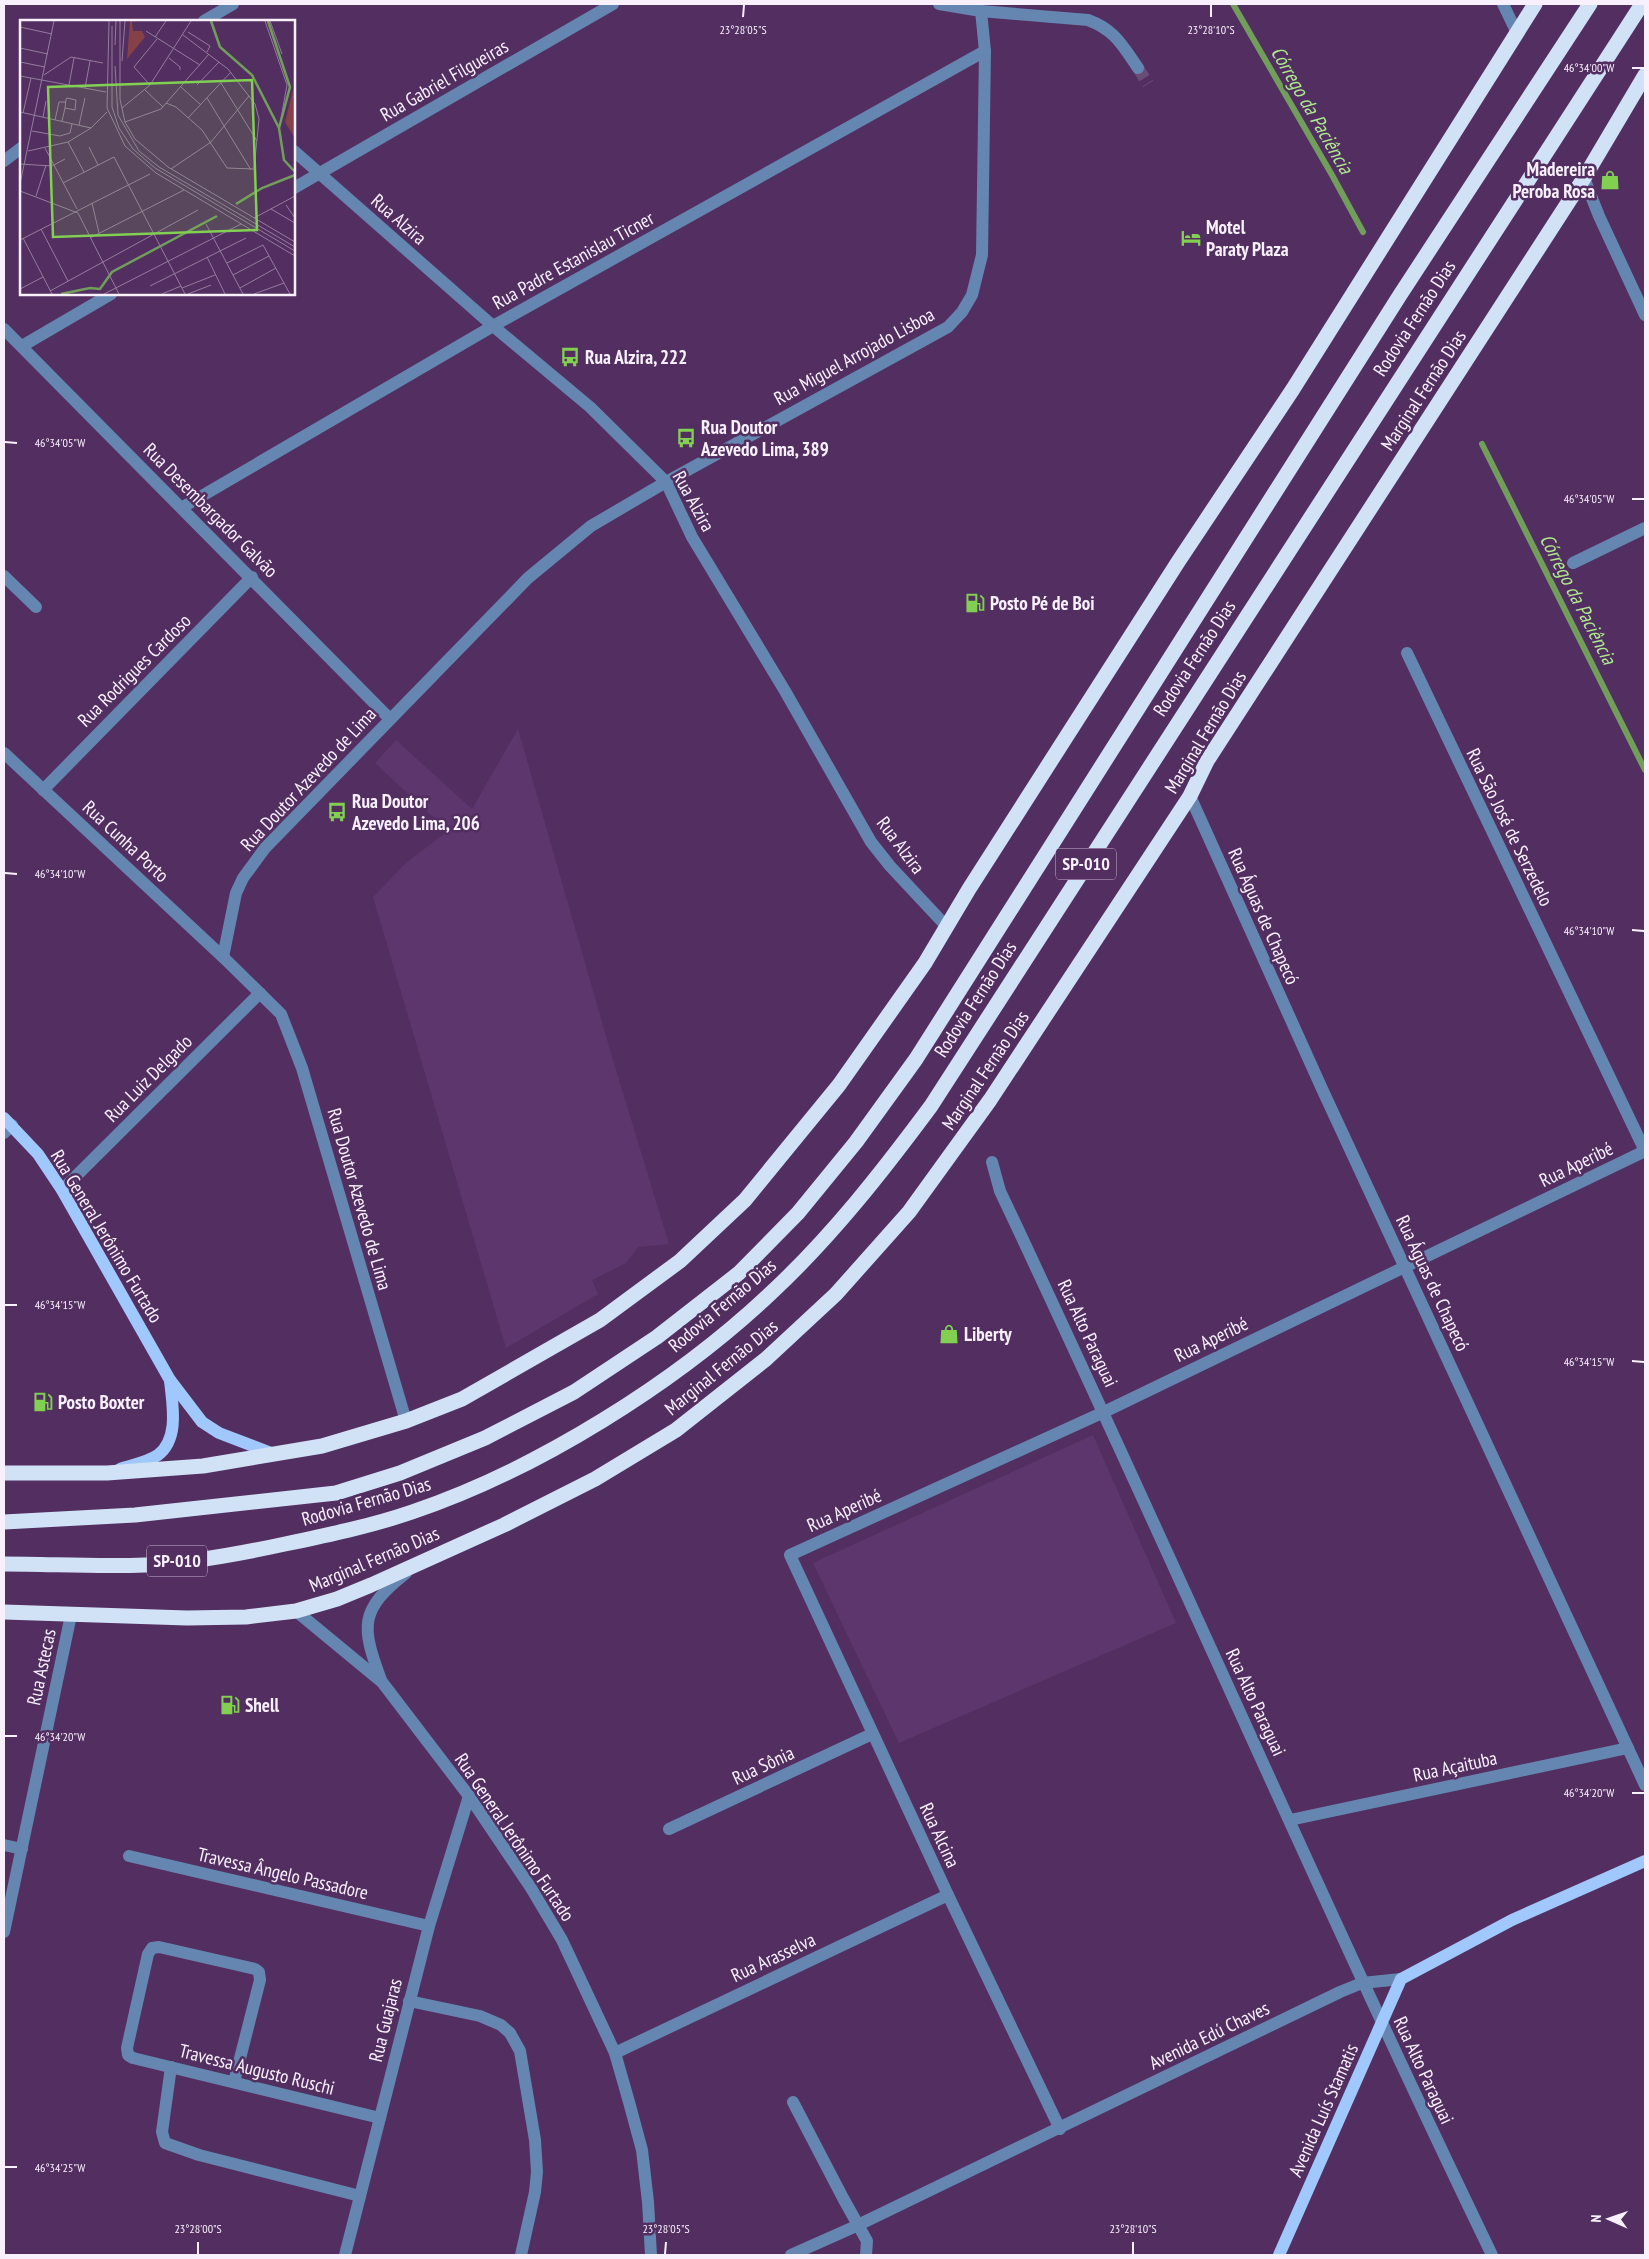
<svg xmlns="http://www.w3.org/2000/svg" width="1649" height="2259" font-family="'PT Sans Narrow',sans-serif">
<rect width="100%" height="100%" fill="#522f60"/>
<g fill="#5d366d">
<polygon points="518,729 612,1057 669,1244 638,1247 626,1263 592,1280 598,1294 506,1348 373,897 407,862 448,831 375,763 396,740 472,809"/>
<polygon points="1093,1435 1176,1623 899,1743 813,1563"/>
</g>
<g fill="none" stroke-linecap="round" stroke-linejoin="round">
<g stroke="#719e5a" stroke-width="6">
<polyline points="1233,4 1332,175 1363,232"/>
<polyline points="1482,444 1645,770"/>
</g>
<polyline stroke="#6b4c77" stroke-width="12" stroke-dasharray="12 6" stroke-linecap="butt" points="1138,68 1148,84"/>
<g stroke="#6586b0" stroke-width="12">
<polyline points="1503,4 1517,33"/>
<path d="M981,11L1088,20C1115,30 1122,45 1138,68"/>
<polyline points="204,21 233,4"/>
<polyline points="294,151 493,326 590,407 666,482 692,537 785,691 871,842 890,866 947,927"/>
<polyline points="4,161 21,148"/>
<polyline points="1584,178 1599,216 1645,315"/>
<polyline points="294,188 613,4"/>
<polyline points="4,329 390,719"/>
<polyline points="22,346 111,294"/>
<polyline points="183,507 493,326 985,51"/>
<polyline points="1573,563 1645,528"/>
<polyline points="4,576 36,607"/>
<polyline points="1407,653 1645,1151"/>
<polyline points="4,753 223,957 281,1014 302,1068 406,1421"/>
<polyline points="43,790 252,577"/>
<polyline points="1190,796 1323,1091 1645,1785"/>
<polyline points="223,957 236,893 243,878 265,848 528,578 591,526 666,482 948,327 962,312 972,295 982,255 985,51 981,11 939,4"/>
<polyline points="4,1133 12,1125"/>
<path d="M992,1162L1000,1191C1167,1544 1322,1903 1492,2255"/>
<polyline points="62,1190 260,993"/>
<polyline points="296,1611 382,1682 469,1796 531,1888 562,1940 615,2053 629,2102 642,2150 648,2202 651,2255"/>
<path d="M381,1680C361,1626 359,1610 406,1573"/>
<polyline points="1290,1820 1628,1748"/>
<polyline points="669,1829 872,1734"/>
<polyline points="4,1845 22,1849"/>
<polyline points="129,1856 429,1926"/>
<polyline points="4,1932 71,1615"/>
<polyline points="409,2001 480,2016 501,2025 510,2033 520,2051 535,2140 537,2172 535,2192 521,2255"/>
<polyline points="615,2053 948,1895"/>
<polyline points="171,2067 162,2132 165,2143 199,2155 360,2196"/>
<polyline points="234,2082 260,1980 259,1972 255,1969 159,1947 152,1948 148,1954 127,2048 128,2055 133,2058 380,2118"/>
<polyline points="793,2102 843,2198 867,2241 866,2255"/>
<polyline points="1060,2129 948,1895 790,1555 1104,1412 1645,1151"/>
<polyline points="345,2255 429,1926 469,1796"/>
<polyline points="791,2255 854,2227 1340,1992 1362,1983 1401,1979"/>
</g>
<g stroke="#a1c8fd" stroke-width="12">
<polyline points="4,1118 38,1154 62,1190 170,1380 202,1422 219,1433 274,1454"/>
<path d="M120,1469C132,1465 148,1462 158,1455C180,1438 172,1403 170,1380"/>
<polyline points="1279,2255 1401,1979 1512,1920 1645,1861"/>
</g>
<g stroke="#d1e1f6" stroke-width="15">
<polyline points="4,1473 107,1473 203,1466 322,1446 406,1421 462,1399 600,1320 680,1261 745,1200 839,1085 925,963 969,889 1178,562 1293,389 1535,4"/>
<polyline points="4,1522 135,1515 336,1493 400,1473 485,1438 574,1392 657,1337 739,1273 798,1213 856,1142 916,1059 1400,295 1590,4"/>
<path d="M4,1564C51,1564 98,1567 145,1565C192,1563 239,1554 285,1544C328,1535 371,1526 412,1512C537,1470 677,1382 772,1292C832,1236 882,1172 931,1106L1642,4"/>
<polyline points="4,1612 187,1618 246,1617 296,1611 337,1599 371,1585 504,1525 595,1479 676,1430 766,1359 836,1294 909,1212 990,1100 1190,796 1207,761 1584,178 1645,75"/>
</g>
</g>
<path fill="none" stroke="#f8f0fc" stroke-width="2" d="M743,17L744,5M1211,17V5M1632,68H1644M5,442L17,443M1632,499H1644M5,873L17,874M1632,930L1644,931M5,1305H17M1632,1361L1644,1362M5,1736H17M1632,1793H1644M5,2167H17M198,2254V2242M665,2254L666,2242M1133,2254V2242"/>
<defs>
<symbol id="shop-bare" viewBox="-9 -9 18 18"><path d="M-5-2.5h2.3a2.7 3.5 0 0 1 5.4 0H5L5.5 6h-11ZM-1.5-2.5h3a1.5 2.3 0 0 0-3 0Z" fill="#81d051" stroke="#522f60" stroke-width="2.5" paint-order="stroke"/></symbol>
<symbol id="hotel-bare" viewBox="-9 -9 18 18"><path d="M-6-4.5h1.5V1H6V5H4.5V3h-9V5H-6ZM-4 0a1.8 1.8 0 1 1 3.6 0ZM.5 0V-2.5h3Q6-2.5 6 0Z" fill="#81d051" stroke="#522f60" stroke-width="2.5" paint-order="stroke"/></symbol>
<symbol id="bus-bare" viewBox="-9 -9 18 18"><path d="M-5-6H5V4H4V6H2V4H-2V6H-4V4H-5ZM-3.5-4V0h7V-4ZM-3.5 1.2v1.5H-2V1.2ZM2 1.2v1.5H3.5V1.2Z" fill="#81d051" stroke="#522f60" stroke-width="2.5" paint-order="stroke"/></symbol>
<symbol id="fuel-bare" viewBox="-9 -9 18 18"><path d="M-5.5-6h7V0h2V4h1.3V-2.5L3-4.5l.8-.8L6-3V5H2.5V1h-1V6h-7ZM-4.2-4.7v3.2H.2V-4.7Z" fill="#81d051" stroke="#522f60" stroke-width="2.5" paint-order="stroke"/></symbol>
</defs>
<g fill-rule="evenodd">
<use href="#shop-bare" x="1596" y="166" width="28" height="28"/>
<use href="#hotel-bare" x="1177" y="224" width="28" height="28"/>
<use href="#bus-bare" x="556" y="343" width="28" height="28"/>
<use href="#bus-bare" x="672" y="424" width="28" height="28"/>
<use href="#fuel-bare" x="961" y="589" width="28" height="28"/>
<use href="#bus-bare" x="323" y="798" width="28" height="28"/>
<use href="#shop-bare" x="935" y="1320" width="28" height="28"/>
<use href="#fuel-bare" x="29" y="1388" width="28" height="28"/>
<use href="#fuel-bare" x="216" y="1691" width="28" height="28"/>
</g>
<g text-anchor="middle" stroke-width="5" stroke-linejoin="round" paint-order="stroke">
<g fill="#522f60" stroke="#c6b6cd" stroke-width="1">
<rect x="1056" y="848.5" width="60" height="31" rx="4"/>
<rect x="147" y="1545.5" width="60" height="31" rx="4"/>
</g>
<g font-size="18" font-weight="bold" fill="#f8f0fc">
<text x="1086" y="870">SP-010</text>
<text x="177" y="1567">SP-010</text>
</g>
<g font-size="19" fill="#f8f0fc" stroke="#522f60">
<text transform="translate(444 80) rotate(-30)" y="7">Rua Gabriel Filgueiras</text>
<text transform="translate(399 219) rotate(41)" y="7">Rua Alzira</text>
<text transform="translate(573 260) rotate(-29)" y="7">Rua Padre Estanislau Ticner</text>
<text transform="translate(1414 318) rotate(-57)" y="7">Rodovia Fernão Dias</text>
<text transform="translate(854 356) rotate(-29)" y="7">Rua Miguel Arrojado Lisboa</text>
<text transform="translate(1423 390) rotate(-57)" y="7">Marginal Fernão Dias</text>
<text transform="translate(694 501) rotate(61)" y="7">Rua Alzira</text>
<text transform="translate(211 510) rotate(45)" y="7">Rua Desembargador Galvão</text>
<text transform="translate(1194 658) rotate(-57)" y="7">Rodovia Fernão Dias</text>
<text transform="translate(134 670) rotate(-45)" y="7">Rua Rodrigues Cardoso</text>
<text transform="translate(1205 732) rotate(-59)" y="7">Marginal Fernão Dias</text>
<text transform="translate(308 779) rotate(-47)" y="7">Rua Doutor Azevedo de Lima</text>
<text transform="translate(1510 827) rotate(64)" y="7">Rua São José de Serzedelo</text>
<text transform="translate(126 841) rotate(43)" y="7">Rua Cunha Porto</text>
<text transform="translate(901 845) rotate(53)" y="7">Rua Alzira</text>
<text transform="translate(1264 916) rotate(66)" y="7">Rua Águas de Chapecó</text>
<text transform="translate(975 999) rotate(-57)" y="7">Rodovia Fernão Dias</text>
<text transform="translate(985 1070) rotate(-56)" y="7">Marginal Fernão Dias</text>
<text transform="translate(148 1078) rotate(-45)" y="7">Rua Luiz Delgado</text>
<text transform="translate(1576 1164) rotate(-26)" y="7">Rua Aperibé</text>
<text transform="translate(360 1199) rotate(74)" y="7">Rua Doutor Azevedo de Lima</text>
<text transform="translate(107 1236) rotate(59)" y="7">Rua General Jerônimo Furtado</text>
<text transform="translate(1433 1283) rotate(65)" y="7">Rua Águas de Chapecó</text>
<text transform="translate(722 1305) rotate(-40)" y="7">Rodovia Fernão Dias</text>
<text transform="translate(1088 1333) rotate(65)" y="7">Rua Alto Paraguai</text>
<text transform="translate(1211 1339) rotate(-26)" y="7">Rua Aperibé</text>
<text transform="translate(721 1367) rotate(-39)" y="7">Marginal Fernão Dias</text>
<text transform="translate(366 1501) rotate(-16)" y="7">Rodovia Fernão Dias</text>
<text transform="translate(844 1510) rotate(-24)" y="7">Rua Aperibé</text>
<text transform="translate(374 1559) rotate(-23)" y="7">Marginal Fernão Dias</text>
<text transform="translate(41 1667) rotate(-78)" y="7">Rua Astecas</text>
<text transform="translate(1256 1702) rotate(65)" y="7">Rua Alto Paraguai</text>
<text transform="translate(763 1765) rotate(-25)" y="7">Rua Sônia</text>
<text transform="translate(1455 1766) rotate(-12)" y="7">Rua Açaituba</text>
<text transform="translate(940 1835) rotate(65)" y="7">Rua Alcina</text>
<text transform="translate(515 1837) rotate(56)" y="7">Rua General Jerônimo Furtado</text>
<text transform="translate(283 1873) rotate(13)" y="7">Travessa Ângelo Passadore</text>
<text transform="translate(773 1957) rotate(-25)" y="7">Rua Arasselva</text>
<text transform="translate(385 2020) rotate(-76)" y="7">Rua Guajaras</text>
<text transform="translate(1209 2035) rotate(-26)" y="7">Avenida Edú Chaves</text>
<text transform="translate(257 2069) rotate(14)" y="7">Travessa Augusto Ruschi</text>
<text transform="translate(1424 2070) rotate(65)" y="7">Rua Alto Paraguai</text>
<text transform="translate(1323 2110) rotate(-66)" y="7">Avenida Luís Stamatis</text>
</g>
<g font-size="19" font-weight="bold" fill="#f8f0fc" stroke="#522f60" text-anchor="start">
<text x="1595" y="176" text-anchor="end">Madereira<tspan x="1595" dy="22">Peroba Rosa</tspan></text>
<text x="1206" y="234">Motel<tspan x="1206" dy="22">Paraty Plaza</tspan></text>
<text x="585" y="364">Rua Alzira, 222</text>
<text x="701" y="434">Rua Doutor<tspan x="701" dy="22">Azevedo Lima, 389</tspan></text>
<text x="990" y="610">Posto Pé de Boi</text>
<text x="352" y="808">Rua Doutor<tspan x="352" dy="22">Azevedo Lima, 206</tspan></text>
<text x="964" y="1341">Liberty</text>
<text x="58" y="1409">Posto Boxter</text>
<text x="245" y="1712">Shell</text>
</g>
<g font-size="20" font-style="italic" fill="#adea8d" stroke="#522f60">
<text transform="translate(1312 110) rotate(60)" y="7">Córrego da Paciência</text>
<text transform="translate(1578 599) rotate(63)" y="7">Córrego da Paciência</text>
</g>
</g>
<g transform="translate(20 20)">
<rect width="275" height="275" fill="#522f60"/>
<path d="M110,1H117L112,2L113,11H122L125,17L107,39ZM274,66L275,68V118L265,102Z" fill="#864047"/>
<path fill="none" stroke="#719e5a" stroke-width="2.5" d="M191,1L200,27L232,55L259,108L264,140L275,152M248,1L270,67L259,108M216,184L242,168L275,155M41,274L70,268L80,269L92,252L197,196"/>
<path fill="none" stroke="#947c9e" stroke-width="1" d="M89,1L87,88L105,126L136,153L275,236M100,1V79L105,102L115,119L148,147L275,222M245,1L267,65L261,98M250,1L262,34M92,6V87L99,108L113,129L135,148L275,231M0,7L32,14M126,11L180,45M168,12L190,26L187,32M135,17L146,1M95,25L96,1M0,28L28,34M149,38L160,47V50M102,41L105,1M0,42L25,47M95,46L98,95L119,131L139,147L275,227M24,55L51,37L83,43M0,56L86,72M201,63L237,121M49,65L54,38M130,65L114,47L137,19M177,65L199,42M161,67L181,85M65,68L70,41M125,70L143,87M187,78L231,150M146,83L156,87L182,110L207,148L234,149L239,99L235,84L208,49L163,15M102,88L130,65L171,1M0,92L71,108M3,93L11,58M23,97L26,81M168,98L211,52M35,100L39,82H46M42,101L45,88L46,79L47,78L56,80L55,90L45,88M105,102L141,89L189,34M59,105L65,78M12,111L40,116L50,113L52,104M48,122L64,152M69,127L78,145M25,128L57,189M8,131L48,122L71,108L87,92M0,144L32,146L45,139M151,149L191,122L229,76M43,163L94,137L165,274M0,164L34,1M0,171L58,193L99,274M16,176L26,145M72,183L79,213M266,185L275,198M251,189L275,203M234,198L275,176M186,204L223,274M21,209L48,261M3,218L32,274M70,218L164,170M0,220L130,154M187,237L205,274M207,243L243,225L270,274M213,255L249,236M130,266L226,218M162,268L195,255M220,268L256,248M0,269L23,257M30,271L178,190M84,274L221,204M142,274L161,266M168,274L191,265M234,274L264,263"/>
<path fill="#81d051" fill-opacity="0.15" stroke="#81d051" stroke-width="2.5" d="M232,60L237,210L33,217L28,67Z"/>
<rect width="275" height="275" fill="none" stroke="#f8f0fc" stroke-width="2.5"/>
</g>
<g font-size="12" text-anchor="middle" fill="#f8f0fc" stroke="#522f60" stroke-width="5" stroke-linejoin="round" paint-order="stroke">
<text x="743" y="34">23°28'05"S</text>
<text x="1211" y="34">23°28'10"S</text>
<text x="1589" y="72">46°34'00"W</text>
<text x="60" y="447">46°34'05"W</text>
<text x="1589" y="503">46°34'05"W</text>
<text x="60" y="878">46°34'10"W</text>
<text x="1589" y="935">46°34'10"W</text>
<text x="60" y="1309">46°34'15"W</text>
<text x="1589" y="1366">46°34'15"W</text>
<text x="60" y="1741">46°34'20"W</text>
<text x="1589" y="1797">46°34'20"W</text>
<text x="60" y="2172">46°34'25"W</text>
<text x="198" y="2233">23°28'00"S</text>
<text x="666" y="2233">23°28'05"S</text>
<text x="1133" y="2233">23°28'10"S</text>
</g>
<rect width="1649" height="2259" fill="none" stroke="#f8f0fc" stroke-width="10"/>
<g transform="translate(1609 2219) rotate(272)" stroke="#522f60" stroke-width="4" paint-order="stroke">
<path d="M0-4L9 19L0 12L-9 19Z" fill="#f8f0fc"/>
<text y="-8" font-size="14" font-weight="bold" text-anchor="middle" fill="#f8f0fc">N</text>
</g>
</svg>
